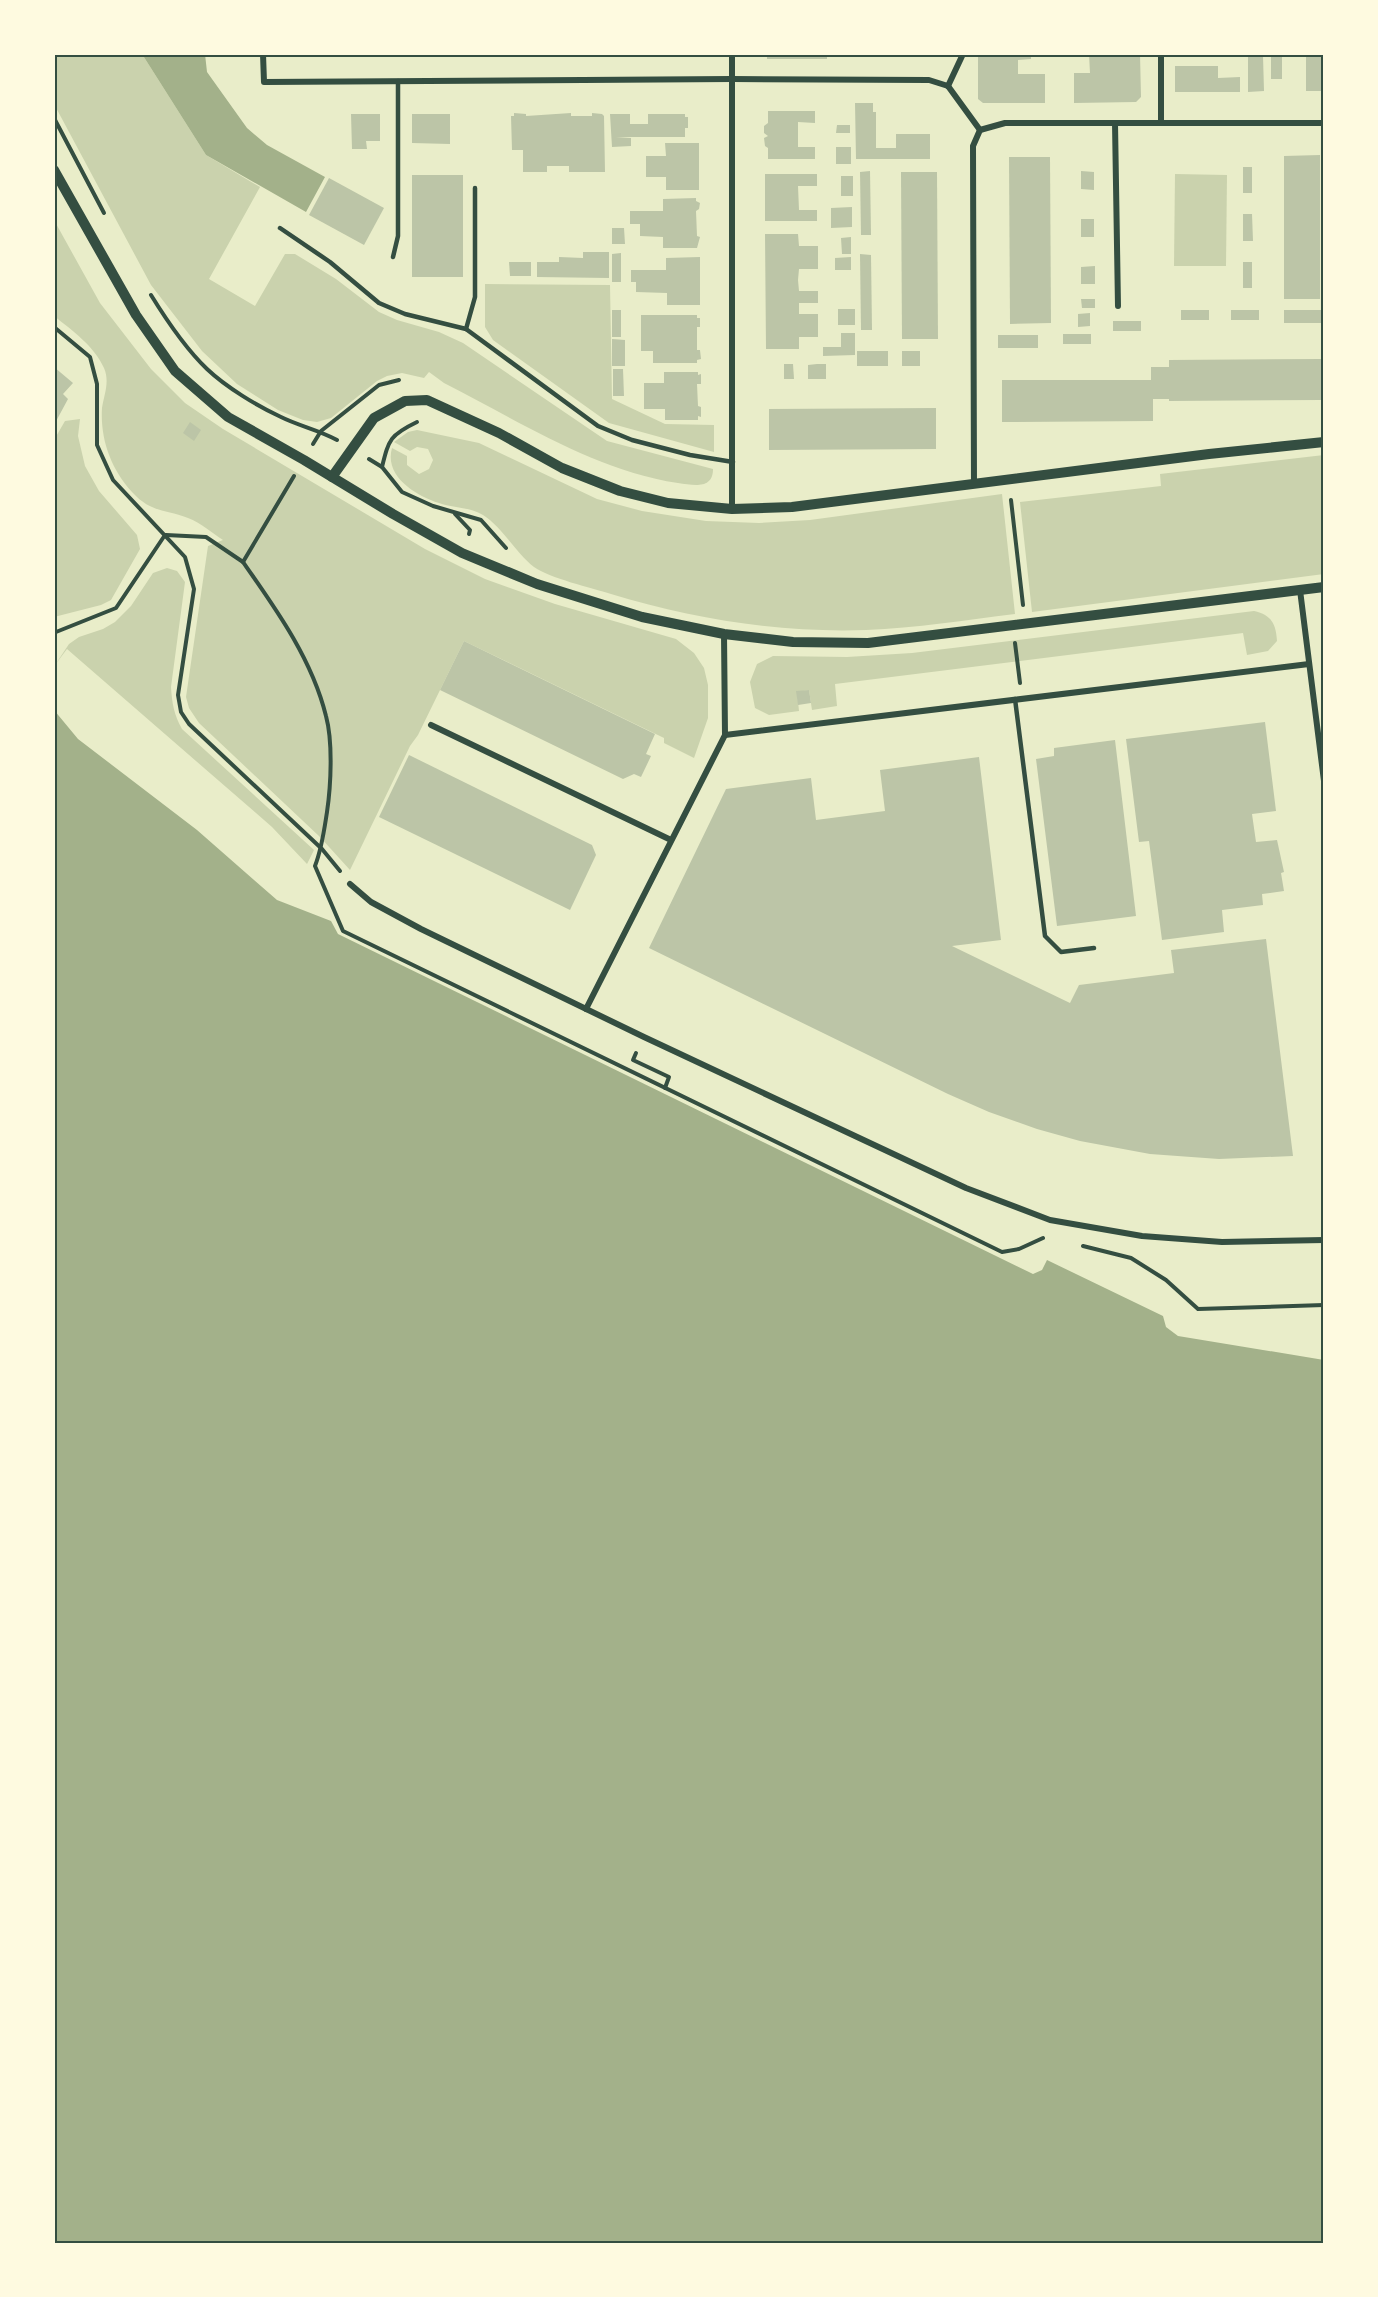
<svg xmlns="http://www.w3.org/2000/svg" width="1378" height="2297" font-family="Raleway,sans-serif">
<rect width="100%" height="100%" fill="#e9edc9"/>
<g fill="#cad2ad">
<path d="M54,54H142L206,155L260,187L209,279L255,306L285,254H295L336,279L379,312L397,320L439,332L463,343L607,441L713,469C713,490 693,485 678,483C594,470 519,421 444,383L429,372L424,378L402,373L387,376L377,381L331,418L317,422L303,420L278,410L237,384L202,351L151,285L54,104Z"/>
<polygon points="1175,174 1227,175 1226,266 1174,266"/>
<path d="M54,220L100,303L151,369L185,403L223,429L425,549L485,579L555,604L676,639L694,653L704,668L708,685V718L694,758L664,743V738L464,641L418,735L410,746L350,870L320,837L199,723L189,708L186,697L208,546L223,540C212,533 201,523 188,518C165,509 151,513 132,492C111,469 100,439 102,408C104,395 110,382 104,368C94,346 73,331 54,316Z"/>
<polygon points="485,284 610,285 612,399 665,424 714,425 714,452 609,423 493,340 485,327"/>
<polygon points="80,419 78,436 85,466 99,491 137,535 140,549 111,600 101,605 54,617 54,440 65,421"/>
<path d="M417,430L479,443L597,499L642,511L706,521L759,523L810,520L1002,494L1015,614C966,620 916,628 866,630C780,633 693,619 611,594C592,588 549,578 534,567C516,553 502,527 483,515C470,507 453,508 439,503C415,495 384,476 392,448L407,456V465L419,474L429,469L433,460L428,449L417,447L410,451L394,442L408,432Z"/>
<polygon points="1324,455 1324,574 1032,612 1020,502 1161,486 1160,474"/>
<path d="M167,568L177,571L185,582L171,687C172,703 174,715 182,729L314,850L307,864L272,827L67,649L55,665L69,644L79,637L103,629L115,622L131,606L153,573Z"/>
<path d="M1254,611C1271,615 1276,623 1277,641L1268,651L1247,655L1243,633L835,684L837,706L812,710L809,690L797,692L799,711L769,715L755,708L750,682L757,664L773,656L847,657L912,653Z"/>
</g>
<g fill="#a3b18a">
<polygon points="142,54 205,54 207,72 247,128 267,145 325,177 306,212 206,155"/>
<polygon points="54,710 78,739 197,830 277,900 331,921 338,934 1033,1274 1042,1270 1047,1260 1163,1316 1166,1327 1178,1336 1324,1360 1324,2243 54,2243"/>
</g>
<g fill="#bcc5a7">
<rect x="767" y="54" width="60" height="5"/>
<polygon points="978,54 1031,54 1031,59 1018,60 1018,74 1045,74 1045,103 983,103 978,99"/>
<polygon points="1089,54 1140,54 1141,97 1136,102 1074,103 1074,73 1090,73"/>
<rect x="1271" y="54" width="11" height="25"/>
<rect x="1306" y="54" width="18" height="37"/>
<polygon points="1263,56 1264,91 1248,92 1248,57"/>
<polygon points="1175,66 1218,66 1218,78 1240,77 1240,92 1175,92"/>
<polygon points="855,103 873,103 873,112 876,112 876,148 896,148 896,134 930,134 930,159 856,159"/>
<polygon points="768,111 815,111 815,123 798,122 798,147 815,147 815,159 768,159 768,148 765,146 764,138 768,136 764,133 764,126 768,123"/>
<polygon points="514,113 526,114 526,116 571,113 571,116 592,116 592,113 602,114 604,116 605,172 569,172 569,166 547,166 547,172 523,172 523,150 512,150 511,116 514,116"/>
<polygon points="351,114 380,114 380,141 366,141 367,149 352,149"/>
<polygon points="412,114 450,114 450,144 412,143"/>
<polygon points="610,114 630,114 630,124 648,124 648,114 685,114 685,117 688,117 688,128 685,128 685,137 616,137 631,138 631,146 612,147"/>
<polygon points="837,125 850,125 850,133 836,133"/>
<polygon points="665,143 699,143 699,190 666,190 666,177 646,177 646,156 666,156"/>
<rect x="836" y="147" width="15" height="17"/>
<polygon points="1320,155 1320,299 1284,299 1284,156"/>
<polygon points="1009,157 1050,157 1051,323 1010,324"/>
<rect x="1243" y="167" width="9" height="26"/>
<polygon points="870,171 871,235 861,235 860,172"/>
<polygon points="1081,171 1094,172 1094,190 1081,189"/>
<polygon points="901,172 937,172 938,339 902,339"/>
<polygon points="765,174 817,174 817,186 798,186 799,210 817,210 817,221 765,221"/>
<rect x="412" y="175" width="51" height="102"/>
<rect x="841" y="176" width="12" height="20"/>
<polygon points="329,178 384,208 364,245 309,215"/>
<polygon points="696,198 696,201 700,203 699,209 696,211 697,236 700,237 697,248 663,248 663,237 640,236 640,224 630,224 630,211 663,211 663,199"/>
<polygon points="852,207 852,227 831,228 831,208"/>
<polygon points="1243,214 1252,214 1253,241 1243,241"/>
<rect x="1081" y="219" width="13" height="18"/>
<polygon points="612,228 624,228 625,244 612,244"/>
<polygon points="765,234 798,234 799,246 818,246 818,269 799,269 798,280 799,291 818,291 818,303 799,303 799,314 818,314 818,337 799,337 799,349 766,349"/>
<polygon points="851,237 851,254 842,254 841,238"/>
<polygon points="583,252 609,252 609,278 537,277 537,262 559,262 559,257 583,258"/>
<polygon points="621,253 621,282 612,282 612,254"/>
<polygon points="860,254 871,255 872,330 861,330"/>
<polygon points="700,257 700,305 667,305 667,293 636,292 636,282 631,282 631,270 666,270 666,258"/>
<polygon points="851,257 851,270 835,270 835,258"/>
<polygon points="509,262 531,262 531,276 510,276"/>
<rect x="1243" y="262" width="9" height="26"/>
<polygon points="1095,266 1095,284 1081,284 1081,267"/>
<polygon points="1081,299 1095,299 1095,308 1082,308"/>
<rect x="838" y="309" width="17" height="16"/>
<rect x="612" y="310" width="9" height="27"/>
<rect x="1181" y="310" width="28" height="10"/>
<rect x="1231" y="310" width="28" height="10"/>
<rect x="1284" y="310" width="40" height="13"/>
<polygon points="1090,313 1090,326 1078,327 1078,314"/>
<polygon points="641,315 697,315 697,318 700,318 700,327 697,327 697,350 700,350 701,359 697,360 697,363 653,363 653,351 641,351"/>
<rect x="1113" y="321" width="28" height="10"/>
<polygon points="841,333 855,333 855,355 823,356 823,347 841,347"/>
<rect x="1063" y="334" width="28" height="10"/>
<rect x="998" y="335" width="40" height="13"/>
<polygon points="612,339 625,340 625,366 612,366"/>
<rect x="857" y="351" width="31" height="15"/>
<rect x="902" y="351" width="18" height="15"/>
<polygon points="1321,359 1321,400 1169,401 1169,399 1153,399 1153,421 1002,422 1002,380 1151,380 1151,367 1169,367 1169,360"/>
<polygon points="784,364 793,364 794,379 784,379"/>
<polygon points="817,364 826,364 826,379 808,379 808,365"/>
<polygon points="54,367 73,383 63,394 68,399 54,425"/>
<polygon points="613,369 623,369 624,396 613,396"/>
<polygon points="664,372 698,372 698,375 701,374 701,384 697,384 698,406 701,407 701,417 698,416 698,420 665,420 665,409 644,409 644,383 664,383"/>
<polygon points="936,408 936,449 769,450 769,409"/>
<polygon points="190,422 201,430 194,441 183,433"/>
<polygon points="464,641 655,734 646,754 651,756 641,777 634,774 623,779 440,690"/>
<polygon points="809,690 811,703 798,705 796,691"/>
<polygon points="1265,722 1276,811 1252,814 1256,842 1277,840 1284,872 1281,873 1284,891 1262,894 1263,905 1222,910 1224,932 1162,940 1149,841 1139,842 1126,739"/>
<polygon points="1115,740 1136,916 1057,926 1036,759 1054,756 1054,748"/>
<polygon points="409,755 592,845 596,855 570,910 379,817"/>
<polygon points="979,757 1001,940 952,946 1070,1003 1079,985 1174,973 1171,950 1266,939 1293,1156 1219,1159 1150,1154 1080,1141 1037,1129 989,1112 948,1094 649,948 726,789 811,778 816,820 885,811 880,770"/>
</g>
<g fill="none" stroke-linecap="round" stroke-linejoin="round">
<g stroke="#344e41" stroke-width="4">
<polyline points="54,118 104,213"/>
<path d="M151,295C167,321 185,348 207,369C226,387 257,406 281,417C299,426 319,430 337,440"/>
<polyline points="54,327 90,357 97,384 97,445 113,480 185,557 194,589 178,695 181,712 189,724 322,849 340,871"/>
<polyline points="313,444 321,431 379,385 399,380"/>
<polyline points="369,459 382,467 402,492 433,506 481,520 506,548"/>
<path d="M382,467C389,439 390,435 417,422"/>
<polyline points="1011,500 1023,605"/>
<polyline points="455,514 470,530 469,534"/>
<polyline points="166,535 206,537 243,562 294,476"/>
<path d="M243,562C276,609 312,659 326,716C333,742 331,785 327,812C324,831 322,848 315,866L343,931L1002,1252L1019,1249L1043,1238"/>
<polyline points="54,635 56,632 116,608 165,535"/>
<polyline points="1015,643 1020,683"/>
<polyline points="636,1053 633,1060 669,1077 665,1088"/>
<polyline points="1083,1246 1131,1258 1166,1280 1198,1309 1324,1305"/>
</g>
<g stroke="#344e41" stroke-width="4.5">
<polyline points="280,228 330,262 379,303 405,314 466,329 598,426 632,440 690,455 733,462"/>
<polyline points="393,257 398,236 398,81"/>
<polyline points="466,329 475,297 475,188"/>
<polyline points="1015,699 1045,936 1061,952 1094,948"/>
</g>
<g stroke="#344e41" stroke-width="6">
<polyline points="263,54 264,82 732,79 929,80 948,86"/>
<polyline points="732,54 732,509"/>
<polyline points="1161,54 1161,123"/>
<polyline points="948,86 980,130"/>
<polyline points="948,86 963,54"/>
<polyline points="1115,123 1118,306"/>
<polyline points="980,130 1005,123 1324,123"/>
<polyline points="974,485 973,146 980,130"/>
<polyline points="1300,590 1324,781"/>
<polyline points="431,725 671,840"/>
<polyline points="725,735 1309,664"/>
<polyline points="350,884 371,902 421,929 644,1037 966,1188 1050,1220 1142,1236 1222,1242 1324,1240"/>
<polyline points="586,1009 725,735 724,634"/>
</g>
<g stroke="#344e41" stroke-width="10">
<polyline points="54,170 136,315 175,371 228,417 304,460 393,514 462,553 537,584 642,617 724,634 793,642 868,643 1324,587"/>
<polyline points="332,477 374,418 405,401 427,400 499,433 562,468 620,491 668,503 732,509 792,507 1209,454 1324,442"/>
</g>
</g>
<rect width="1378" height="2297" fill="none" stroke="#fefae0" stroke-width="111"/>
<rect x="56" y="56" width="1266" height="2186" fill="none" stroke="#344e41" stroke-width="2"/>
</svg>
